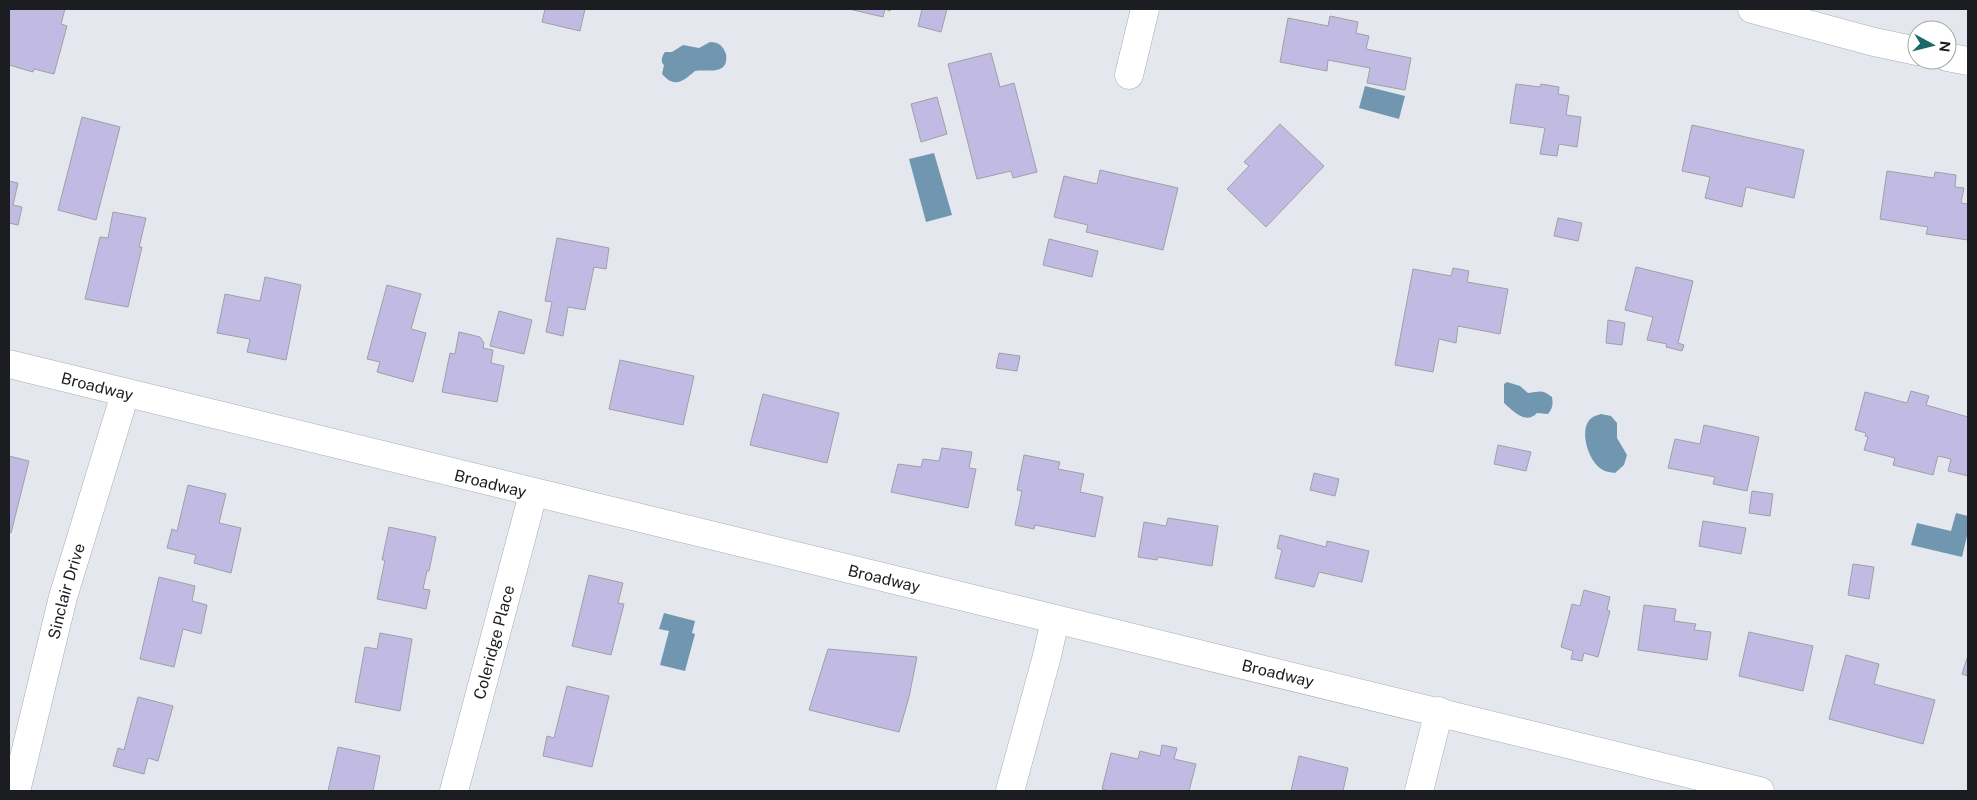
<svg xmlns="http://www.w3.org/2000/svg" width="1977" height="800" font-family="'Public Sans',sans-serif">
<rect width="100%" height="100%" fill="#e4e8ee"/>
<g fill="#7097af">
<path d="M710,42C719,42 723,46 726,54C729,76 708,69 695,71C683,81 675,89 662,74L664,65C660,62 662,56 665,52H672L683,45L699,48Z"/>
<polygon points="1365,86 1405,96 1399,119 1359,108"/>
<polygon points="934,153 952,215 926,222 909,159"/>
<path d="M1507,382L1520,386L1528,393C1540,392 1541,389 1552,397C1553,404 1553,408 1548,414L1537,413C1526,425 1513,411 1504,403V384Z"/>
<path d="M1601,414L1611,416L1617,423V438L1627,455L1624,465L1615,473C1611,472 1606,472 1603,470C1588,463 1577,426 1593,417C1596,415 1599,415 1601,414Z"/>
<polygon points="1956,513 1968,516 1968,532 1962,557 1911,545 1917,523 1951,531"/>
<polygon points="664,613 695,621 692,633 695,634 685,671 660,665 669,631 659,629"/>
</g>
<g fill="#c1bbe3" stroke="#a09fa6">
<polygon points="9,9 65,9 61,24 67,26 54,74 34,69 33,72 9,65"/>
<polygon points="545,9 585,9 580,31 542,22"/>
<polygon points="849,9 891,9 890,11 885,9 883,17"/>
<polygon points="922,9 947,9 941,32 918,26"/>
<polygon points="1330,16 1358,22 1356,33 1369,36 1366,49 1411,58 1405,90 1367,83 1370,68 1328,60 1327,71 1280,62 1288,18 1328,26"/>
<polygon points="991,53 1000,87 1014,83 1037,172 1013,178 1011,171 977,179 948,64"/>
<polygon points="1516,84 1540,87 1541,84 1559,87 1558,94 1569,96 1566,115 1581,117 1577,147 1559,144 1557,156 1540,154 1545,128 1510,123"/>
<polygon points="937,97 947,134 921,142 911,104"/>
<polygon points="82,117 120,127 96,220 58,210"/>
<polygon points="1280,124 1324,166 1266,227 1227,189 1249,166 1244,162"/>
<polygon points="1692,125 1804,150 1794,198 1746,187 1742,207 1705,198 1710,177 1682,171"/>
<polygon points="1100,170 1178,188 1163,250 1086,232 1088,225 1054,217 1064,176 1097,184"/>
<polygon points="1887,171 1934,178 1935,172 1956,175 1955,187 1964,188 1961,203 1968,204 1968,240 1926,234 1928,227 1880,219"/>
<polygon points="9,181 18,183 13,205 22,207 18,225 9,223"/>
<polygon points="113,212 146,218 139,247 142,247 128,307 85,299 100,237 108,238"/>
<polygon points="1558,218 1582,223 1578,241 1554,236"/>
<polygon points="557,238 609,248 606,269 594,267 585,310 568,307 563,336 546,332 552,302 545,301"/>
<polygon points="1049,239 1098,251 1092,277 1043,265"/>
<polygon points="1636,267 1693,281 1678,343 1684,345 1682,351 1666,347 1667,344 1647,340 1653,317 1625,310"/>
<polygon points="1453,268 1469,271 1467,282 1508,289 1500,334 1458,326 1456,343 1439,339 1433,372 1395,365 1413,269 1451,276"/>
<polygon points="265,277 301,285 286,360 247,352 250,339 217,333 225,294 260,301"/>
<polygon points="387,285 421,294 411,329 426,333 413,382 377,372 380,362 367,359"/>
<polygon points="499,311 532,320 524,354 490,346"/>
<polygon points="1608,320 1625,323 1622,345 1606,343"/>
<polygon points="459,332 480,337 484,343 483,348 493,350 491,363 504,366 497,402 442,392 450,353 455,354"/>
<polygon points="999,353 1020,356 1017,371 996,368"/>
<polygon points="620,360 694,376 683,425 609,409"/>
<polygon points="1911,391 1929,396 1926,405 1968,417 1968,476 1948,471 1951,459 1938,456 1933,475 1893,465 1895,458 1864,450 1868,437 1865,436 1866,433 1855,430 1865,392 1907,403"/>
<polygon points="763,394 839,413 827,463 750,445"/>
<polygon points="1704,425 1759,437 1747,491 1713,484 1715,477 1668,468 1675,439 1700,444"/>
<polygon points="1498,445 1531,452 1526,471 1494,464"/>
<polygon points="942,448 972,452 969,468 976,469 968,508 891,492 898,464 921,467 923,459 939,461"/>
<polygon points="1024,455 1060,462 1058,469 1084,474 1080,492 1103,497 1095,537 1035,525 1034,529 1015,525 1022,491 1017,490"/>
<polygon points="9,456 29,461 11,533 9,532"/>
<polygon points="1314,473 1339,479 1335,496 1310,490"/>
<polygon points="188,485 226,494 219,523 241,528 231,573 194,563 196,555 167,548 172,529 177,531"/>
<polygon points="1752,491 1773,494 1770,516 1749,513"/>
<polygon points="1168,518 1218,526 1212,566 1158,557 1157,560 1138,557 1144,522 1166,526"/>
<polygon points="1703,521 1746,528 1741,554 1699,546"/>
<polygon points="389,527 436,537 429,571 427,571 423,589 430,590 426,609 377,599 385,560 382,560"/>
<polygon points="1280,535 1326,547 1327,541 1369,551 1362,582 1319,572 1314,587 1275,578 1282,550 1277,548"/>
<polygon points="1853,564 1874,567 1869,599 1848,595"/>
<polygon points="589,575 623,583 618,603 624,604 611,655 572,646"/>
<polygon points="159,577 195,586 192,601 207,605 201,634 183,629 174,667 140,659"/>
<polygon points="1584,590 1610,597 1607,610 1610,611 1598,657 1584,653 1582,661 1571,659 1573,651 1561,647 1572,604 1580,606"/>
<polygon points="1644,605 1676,609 1674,621 1696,624 1694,630 1711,632 1707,660 1638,650"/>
<polygon points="1749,632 1813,646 1803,691 1739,676"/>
<polygon points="380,633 412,639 400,711 355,702 365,647 377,649"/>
<polygon points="828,649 917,657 909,697 899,732 809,710"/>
<polygon points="1846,655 1879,664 1874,684 1935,700 1923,744 1829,719"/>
<polygon points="1968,655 1968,676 1962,674"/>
<polygon points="567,686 609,696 592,767 543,756 547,736 554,738"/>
<polygon points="138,697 173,706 158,761 148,758 144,774 113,766 118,748 124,750"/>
<polygon points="1162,745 1177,748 1174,759 1196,764 1189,791 1110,791 1102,789 1111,753 1138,759 1140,751 1160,756"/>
<polygon points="338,747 380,756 373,791 328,791"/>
<polygon points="1299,756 1348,768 1343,791 1291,791"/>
</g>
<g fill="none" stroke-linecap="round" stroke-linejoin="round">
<defs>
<g id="minor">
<polyline points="1752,9 1874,42 1917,51"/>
<polyline points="1947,57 1968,61"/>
<polyline points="1129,75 1145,9"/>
<path id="s1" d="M16,791L63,597L125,394"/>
<path id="s2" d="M454,791L533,494"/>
<polyline points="1010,791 1047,656 1055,620"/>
<polyline points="1419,791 1439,711"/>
</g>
<g id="major">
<path id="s3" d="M9,364C591,511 1177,646 1760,791"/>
</g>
</defs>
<use href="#minor" stroke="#a8acb2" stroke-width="29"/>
<use href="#major" stroke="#a8acb2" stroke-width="29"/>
<use href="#minor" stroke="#fff" stroke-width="28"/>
<use href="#major" stroke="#fff" stroke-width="28"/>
</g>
<g text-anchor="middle" stroke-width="4" stroke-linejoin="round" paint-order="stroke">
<g font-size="16" fill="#1c1d20" stroke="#fff">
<text dy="6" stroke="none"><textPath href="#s3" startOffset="91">Broadway</textPath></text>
<text dy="6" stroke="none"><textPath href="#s3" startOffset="496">Broadway</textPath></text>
<text dy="6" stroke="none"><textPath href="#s3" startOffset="901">Broadway</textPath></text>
<text dy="6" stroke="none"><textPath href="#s1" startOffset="206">Sinclair Drive</textPath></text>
<text dy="6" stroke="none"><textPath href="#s2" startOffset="154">Coleridge Place</textPath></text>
<text dy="6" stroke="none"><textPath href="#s3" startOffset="1306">Broadway</textPath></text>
</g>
</g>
<rect width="1977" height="800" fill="none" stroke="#1c1d20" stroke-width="20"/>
<g transform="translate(1932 45) rotate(97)"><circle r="24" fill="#ffffff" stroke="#a4a5a6"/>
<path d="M0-4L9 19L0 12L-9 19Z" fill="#1b6866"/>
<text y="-8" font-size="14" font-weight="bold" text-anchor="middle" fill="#1c1d20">N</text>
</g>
</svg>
